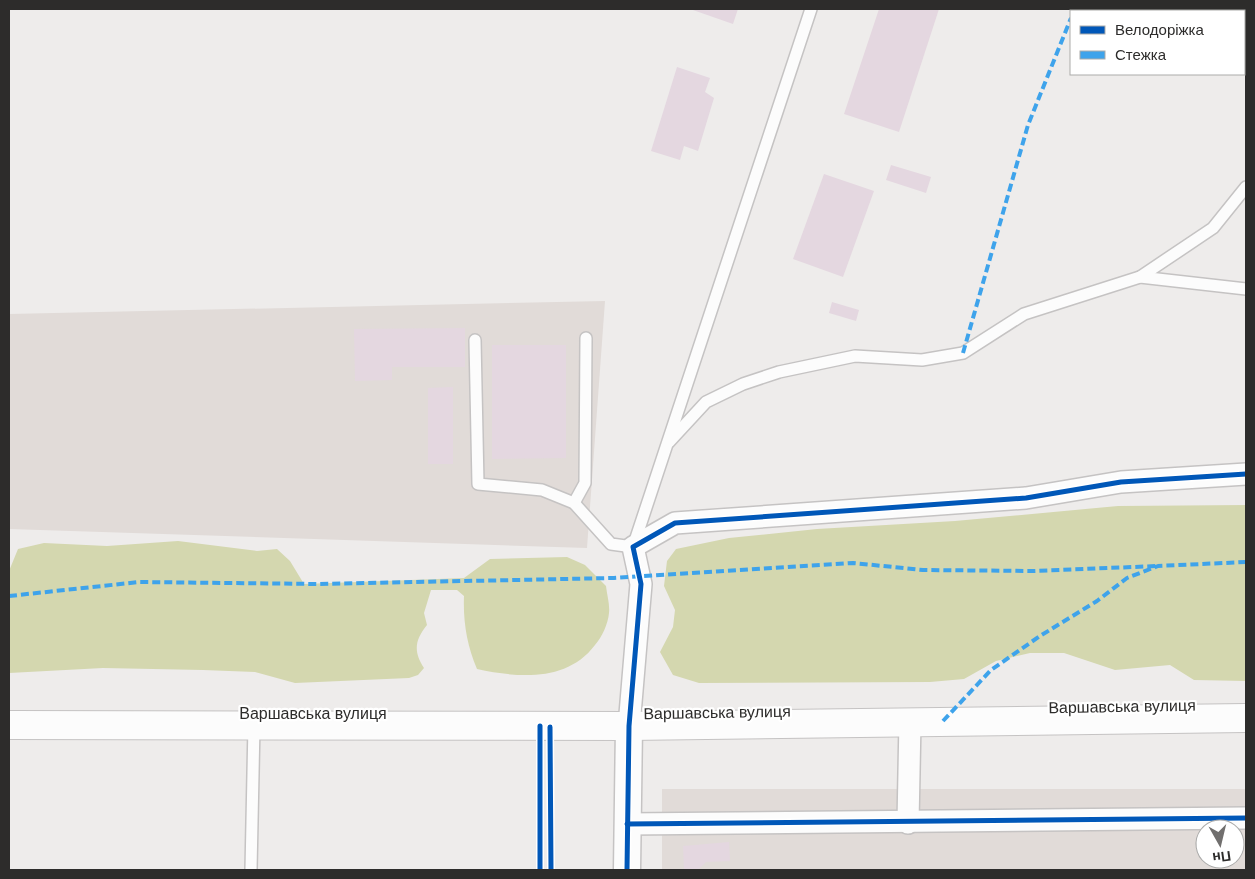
<svg xmlns="http://www.w3.org/2000/svg" width="1255" height="879" font-family="Arial,sans-serif">
<rect width="100%" height="100%" fill="#eeeceb"/>
<g fill="#e1dbd8" fill-rule="evenodd">
<polygon points="1206,9 1246,9 1246,21 1244,20 1244,11 1214,11"/>
<polygon points="605,301 587,548 9,529 9,314"/>
<path d="M662,789H1246V870H662ZM1205,829H1235V859H1205Z"/>
</g>
<g fill="#d4d7af">
<polygon points="1246,505 1246,681 1194,680 1170,665 1115,670 1064,653 1030,653 996,661 964,679 930,682 699,683 673,675 660,652 673,627 675,610 664,586 667,561 676,549 729,538 817,529 955,521 1118,506"/>
<path d="M178,541L257,551L277,549L290,561L304,584L464,578L490,559L567,557L585,565L606,586C607,595 610,605 609,613C608,624 602,637 595,645C567,682 519,678 477,669C467,645 463,622 464,596L457,590H431L424,613L427,625C415,640 413,651 424,668L418,675L409,678L295,683L255,672L203,670L103,668L9,673V571L18,549L44,543L107,546Z"/>
</g>
<g fill="#e4d7e0">
<polygon points="690,9 738,9 733,24"/>
<polygon points="879,9 939,9 899,132 844,114"/>
<polygon points="677,67 710,78 705,92 714,98 698,151 684,146 680,160 651,151"/>
<polygon points="891,165 931,177 926,193 886,180"/>
<polygon points="824,174 874,191 843,277 793,259"/>
<polygon points="832,302 859,310 856,321 829,313"/>
<polygon points="465,328 465,367 392,367 392,380 355,381 354,329"/>
<polygon points="492,345 566,345 566,458 492,459"/>
<polygon points="453,387 453,464 428,464 428,388"/>
<polygon points="729,842 730,861 706,862 698,870 684,870 683,846"/>
</g>
<g fill="none" stroke-linecap="round" stroke-linejoin="round">
<defs>
<g id="service">
<polyline points="1140,277 1213,228 1246,187"/>
<polyline points="475,340 478,484 542,490 574,503 611,544 633,547 811,9"/>
<polyline points="669,442 706,402 743,384 779,372 855,356 922,360 963,353 1024,314 1140,277 1246,289"/>
<polyline points="574,503 585,483 586,338"/>
<polyline points="251,870 254,725"/>
</g>
<g id="minor">
<polyline points="629,726 641,584 633,547 675,523 1026,498 1121,482 1246,474"/>
<polyline points="908,823 910,721"/>
<polyline points="627,824 1246,818"/>
</g>
<polyline id="tertiary" points="627,870 629,726"/>
<polyline id="trunk" points="9,725 629,726 1246,718"/>
</defs>
<use href="#service" stroke="#c5c3c3" stroke-width="14"/>
<use href="#minor" stroke="#c5c3c3" stroke-width="24"/>
<use href="#tertiary" stroke="#c5c3c3" stroke-width="29"/>
<use href="#trunk" stroke="#c5c3c3" stroke-width="30"/>
<use href="#service" stroke="#fcfcfc" stroke-width="11"/>
<use href="#minor" stroke="#fcfcfc" stroke-width="21"/>
<use href="#tertiary" stroke="#fcfcfc" stroke-width="26"/>
<use href="#trunk" stroke="#fcfcfc" stroke-width="28"/>
<g stroke="#3ea3eb" stroke-width="4" stroke-dasharray="8 4" stroke-linecap="butt">
<polyline points="1075,11 1076,9"/>
<polyline points="963,353 1028,125 1071,18"/>
<polyline points="9,596 139,582 318,584 614,578 853,563 923,570 1033,571 1158,566"/>
<polyline points="943,721 991,670 1040,636 1097,601 1127,578 1158,566 1246,562"/>
</g>
<defs>
<g id="cycleway">
<polyline points="540,726 540,870"/>
<polyline points="550,727 551,870"/>
<polyline points="627,824 1246,818"/>
<polyline points="627,870 629,726 641,584 633,547 675,523 1026,498 1121,482 1246,474"/>
</g>
</defs>
<use href="#cycleway" stroke="#fff" stroke-width="8"/>
<use href="#cycleway" stroke="#0057b8" stroke-width="5"/>
</g>
<g text-anchor="middle" stroke-width="4.5" stroke-linejoin="round" paint-order="stroke">
<g font-size="16" fill="#2d2c2b" stroke="#fff">
<text transform="translate(1122 706) rotate(-1)" y="6">Варшавська вулиця</text>
<text transform="translate(717 712) rotate(-1)" y="6">Варшавська вулиця</text>
<text x="313" y="719">Варшавська вулиця</text>
</g>
</g>
<rect width="1255" height="879" fill="none" stroke="#2d2c2b" stroke-width="20"/>
<rect x="1070" y="10" width="175" height="65" fill="#ffffff" stroke="#ababaa"/>
<rect x="1080" y="26" width="25" height="8" fill="#0057b8" stroke="#ababaa"/>
<text x="1115" y="35" font-size="15" fill="#2d2c2b">Велодоріжка</text>
<rect x="1080" y="51" width="25" height="8" fill="#3ea3eb" stroke="#ababaa"/>
<text x="1115" y="60" font-size="15" fill="#2d2c2b">Стежка</text>
<g transform="translate(1220 844) rotate(172)"><circle r="24" fill="#ffffff" stroke="#ababaa"/>
<path d="M0-4L9 19L0 12L-9 19Z" fill="#716f6e"/>
<text y="-8" font-size="14" font-weight="bold" text-anchor="middle" fill="#2d2c2b">Пн</text>
</g>
</svg>
